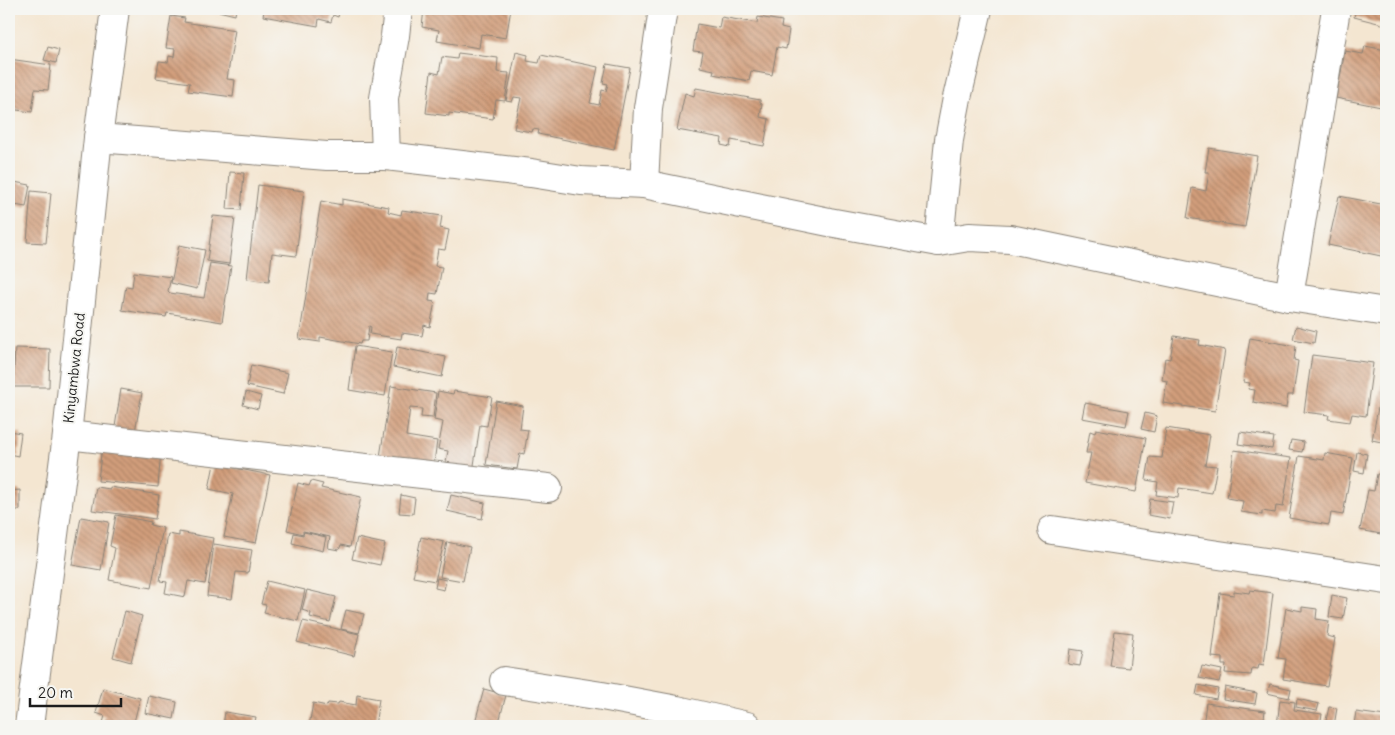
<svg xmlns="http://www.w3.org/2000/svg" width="1395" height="735" font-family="Delius,sans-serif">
<defs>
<pattern id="building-back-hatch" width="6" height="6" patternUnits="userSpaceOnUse" patternTransform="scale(1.25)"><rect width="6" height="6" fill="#d29e7b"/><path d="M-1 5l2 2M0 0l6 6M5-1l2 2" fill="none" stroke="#aa8064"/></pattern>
</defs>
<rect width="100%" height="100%" fill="#f6f6f2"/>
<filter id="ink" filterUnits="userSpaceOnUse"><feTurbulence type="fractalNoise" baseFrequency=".02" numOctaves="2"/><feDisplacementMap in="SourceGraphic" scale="10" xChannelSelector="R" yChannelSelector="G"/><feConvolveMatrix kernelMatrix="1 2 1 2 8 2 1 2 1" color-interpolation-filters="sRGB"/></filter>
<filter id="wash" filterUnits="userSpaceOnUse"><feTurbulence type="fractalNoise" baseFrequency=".0096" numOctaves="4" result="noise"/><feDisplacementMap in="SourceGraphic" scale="20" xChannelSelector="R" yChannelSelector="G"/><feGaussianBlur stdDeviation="1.12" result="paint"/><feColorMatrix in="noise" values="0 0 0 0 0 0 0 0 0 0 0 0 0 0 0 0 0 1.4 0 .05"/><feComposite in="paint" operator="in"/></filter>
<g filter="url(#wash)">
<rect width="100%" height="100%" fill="#f4e6d1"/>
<g id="blocks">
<g fill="url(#building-back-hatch)">
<polygon points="210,9 236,9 235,15"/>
<polygon points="252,9 340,9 338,17 333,15 331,22 319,19 318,26 263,16 264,11"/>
<polygon points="424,9 511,9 506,38 481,34 479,48 437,41 439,30 422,27"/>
<polygon points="1356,9 1386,9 1386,25 1354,17"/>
<polygon points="171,16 185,18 184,22 235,30 227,79 235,80 233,97 188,91 190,83 156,78 159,61 168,62 169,56 174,57 175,49 166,48"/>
<polygon points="721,17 757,23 758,17 782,21 781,28 789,30 786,49 777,47 772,75 751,71 749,81 713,74 714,70 700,67 703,52 693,51 697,24 719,28"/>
<polygon points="1365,46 1386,50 1386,108 1336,98 1345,51 1363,54"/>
<polygon points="48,47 59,50 56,63 44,60"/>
<polygon points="516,52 528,55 527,61 539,63 541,55 598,67 590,103 599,105 602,90 606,91 608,84 603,83 607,64 630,68 614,150 538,134 539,130 533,129 532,132 514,129 521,98 514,97 512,102 506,101"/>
<polygon points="458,53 498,58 497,72 509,73 505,101 496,100 493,119 449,113 449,116 426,113 431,72 439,74 442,57 457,59"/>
<polygon points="9,59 51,65 48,90 35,89 32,112 9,109"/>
<polygon points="696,88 760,100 760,103 762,104 760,117 769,119 764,146 731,140 730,147 721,145 722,138 677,130 685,93 694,96"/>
<polygon points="1209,148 1257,156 1245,227 1187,218 1192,188 1206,191 1209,172 1205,172"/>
<polygon points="230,172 244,173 241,210 227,209"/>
<polygon points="9,181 30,185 26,207 9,204"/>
<polygon points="258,185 304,191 296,256 272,253 269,282 247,279"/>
<polygon points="31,191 51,193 46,243 27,242"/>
<polygon points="1339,196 1386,205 1386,257 1328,245"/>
<polygon points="342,199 389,207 388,212 401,215 402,210 442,216 440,228 449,230 445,250 438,249 435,266 442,267 437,294 430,293 429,301 435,302 430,327 424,325 422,336 402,333 401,339 370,334 371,327 369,326 367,341 361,341 360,344 320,337 320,342 299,339 321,201 342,205"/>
<polygon points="213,216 235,218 229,264 207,261"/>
<polygon points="179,245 205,250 197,289 171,283"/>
<polygon points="210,263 231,266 222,322 167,313 166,317 122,310 126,286 132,287 134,272 171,277 168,291 170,293 204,298"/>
<polygon points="1296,326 1316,331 1314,343 1293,339"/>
<polygon points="1174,336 1200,340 1199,345 1225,350 1215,411 1163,403 1167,381 1162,380 1165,358 1170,359"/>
<polygon points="1250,338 1296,346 1294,360 1298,361 1293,395 1288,395 1286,408 1253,402 1255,390 1248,389 1250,383 1243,382"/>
<polygon points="355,346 392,352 385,396 349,390"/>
<polygon points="397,347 446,357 442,377 393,367"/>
<polygon points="15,348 50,349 49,387 13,387"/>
<polygon points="1312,355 1373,363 1366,416 1352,414 1350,422 1328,419 1329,415 1304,412"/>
<polygon points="251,365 288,373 283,394 247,386"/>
<polygon points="1383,381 1386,382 1386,443 1372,440"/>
<polygon points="391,386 436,393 433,418 421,417 422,409 410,408 406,436 437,441 433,470 380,457"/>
<polygon points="121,389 142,393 134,437 114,433"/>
<polygon points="438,391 453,394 454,391 492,397 487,426 480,425 473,472 445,467 448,451 438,449 443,422 434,420"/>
<polygon points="246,392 261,396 258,409 243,405"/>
<polygon points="496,401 523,406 520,429 528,430 524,454 520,453 517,469 486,465"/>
<polygon points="1085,403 1129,411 1126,426 1082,418"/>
<polygon points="1145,413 1157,416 1154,432 1141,429"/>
<polygon points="1166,428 1210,435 1205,465 1217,466 1212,493 1179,488 1178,498 1156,495 1158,482 1146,480 1150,457 1162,458"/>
<polygon points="1096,429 1146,438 1136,492 1085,483 1091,453 1086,453 1090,431 1095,433"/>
<polygon points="9,431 21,433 18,456 9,454"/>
<polygon points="1240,432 1274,437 1272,449 1238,444"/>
<polygon points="1291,440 1304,442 1302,452 1289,450"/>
<polygon points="102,445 161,450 158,487 98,481"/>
<polygon points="1234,450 1291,458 1283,507 1276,506 1275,513 1262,511 1262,515 1241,512 1243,501 1227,498"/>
<polygon points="1357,452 1367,454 1364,473 1354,471"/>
<polygon points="1325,453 1353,458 1343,515 1331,513 1329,525 1289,518 1299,456 1324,460"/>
<polygon points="214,464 270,475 256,543 224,537 233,494 209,489"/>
<polygon points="1377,474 1386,475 1386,535 1360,530 1368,490 1374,491"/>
<polygon points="9,479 11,479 11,491 20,490 20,510 12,510 13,527 9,527"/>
<polygon points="311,481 323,484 321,488 361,497 350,547 341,545 339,550 328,548 330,537 303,531 303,534 287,530 298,483 309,486"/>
<polygon points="96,487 110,489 110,487 159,495 155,519 92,510"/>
<polygon points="401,495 415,498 413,514 399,513"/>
<polygon points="451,495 485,503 482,519 447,511"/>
<polygon points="1150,499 1173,502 1170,519 1148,515"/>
<polygon points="116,515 151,522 150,525 163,528 151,588 109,580 115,548 110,546"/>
<polygon points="81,517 109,522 101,570 72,565"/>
<polygon points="179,532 213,538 205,584 188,581 185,597 165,593 167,582 160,581 168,534 179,536"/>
<polygon points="304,532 326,537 323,551 292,543 294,533 303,535"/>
<polygon points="421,537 444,542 435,581 413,577"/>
<polygon points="357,538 385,544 380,565 352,559"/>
<polygon points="447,542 470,547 463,581 440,577"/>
<polygon points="214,544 252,550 248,573 236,572 232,599 207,596"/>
<polygon points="437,578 446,580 444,590 435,588"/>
<polygon points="267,581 305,590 298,621 264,613 266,605 261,604"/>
<polygon points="307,590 336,597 330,622 310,617 311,613 302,610"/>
<polygon points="1250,590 1273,593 1264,665 1259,664 1258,669 1252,668 1251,675 1225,673 1226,665 1222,665 1222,658 1212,657 1220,593 1234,595 1234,591 1249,593"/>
<polygon points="1332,595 1347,598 1343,619 1329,617"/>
<polygon points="1302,607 1317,609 1316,619 1329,621 1327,636 1335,638 1327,686 1283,679 1286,659 1278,658 1286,608 1302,611"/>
<polygon points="346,610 364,614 359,633 341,629"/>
<polygon points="125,611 142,616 131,662 113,657"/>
<polygon points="303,621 359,634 354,656 297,642"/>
<polygon points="1115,631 1133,633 1129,668 1110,666"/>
<polygon points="1070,649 1083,651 1080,666 1068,664"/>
<polygon points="1202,666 1222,670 1219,682 1199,678"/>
<polygon points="1270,684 1291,689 1289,698 1267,693"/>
<polygon points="1198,685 1218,689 1216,699 1196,695"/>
<polygon points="1225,687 1257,693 1255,704 1223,699"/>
<polygon points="103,688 140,698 133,726 102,726 105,716 96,713"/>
<polygon points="484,689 506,695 498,726 474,726"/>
<polygon points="357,695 379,699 375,726 309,726 313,703 327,706 328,703 338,704 339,702 356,705"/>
<polygon points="149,696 177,702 174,719 145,713"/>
<polygon points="1297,699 1319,704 1317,711 1296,707"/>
<polygon points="1280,700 1295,702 1294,710 1322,714 1320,726 1277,726"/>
<polygon points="1206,703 1265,711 1263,726 1203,726"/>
<polygon points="1329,707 1337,708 1334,726 1325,725"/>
<polygon points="225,712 256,717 254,726 223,726"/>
<polygon points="1356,712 1385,716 1383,726 1354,724"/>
</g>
</g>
</g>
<g filter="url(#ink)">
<use href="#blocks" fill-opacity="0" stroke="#888176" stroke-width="1"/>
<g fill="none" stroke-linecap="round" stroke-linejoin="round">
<defs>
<g id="minor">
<polyline points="98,138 327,156 386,156 531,173 581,181 644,184 829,222 939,242 969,237 1010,239 1289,297 1386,312"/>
<polyline points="386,156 384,98 395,36 398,9"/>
<polyline points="644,184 648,108 663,9"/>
<polyline points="939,242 949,140 957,98 978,9"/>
<polyline points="1289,297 1336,9"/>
<polyline points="67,435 548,488"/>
<polyline points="1052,530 1386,580"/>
<polyline points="504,681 602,696 677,710 747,726"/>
<polyline points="29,726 67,435 98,138 115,9"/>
</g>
</defs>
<use href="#minor" stroke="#888176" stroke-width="30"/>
<use href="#minor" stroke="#fff" stroke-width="28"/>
</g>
</g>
<g text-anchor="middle" stroke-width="4" stroke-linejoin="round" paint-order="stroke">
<g font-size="14" fill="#1c1c1c" stroke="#f6f6f2">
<text transform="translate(74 368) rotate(-84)" y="5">Kinyambwa Road</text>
</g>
</g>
<rect width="1395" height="735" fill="none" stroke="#f6f6f2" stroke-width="30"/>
<path d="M30 698v8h91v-8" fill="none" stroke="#1c1c1c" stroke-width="2.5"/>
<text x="38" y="698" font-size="15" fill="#1c1c1c" stroke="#f6f6f2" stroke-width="4" paint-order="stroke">20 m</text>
</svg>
